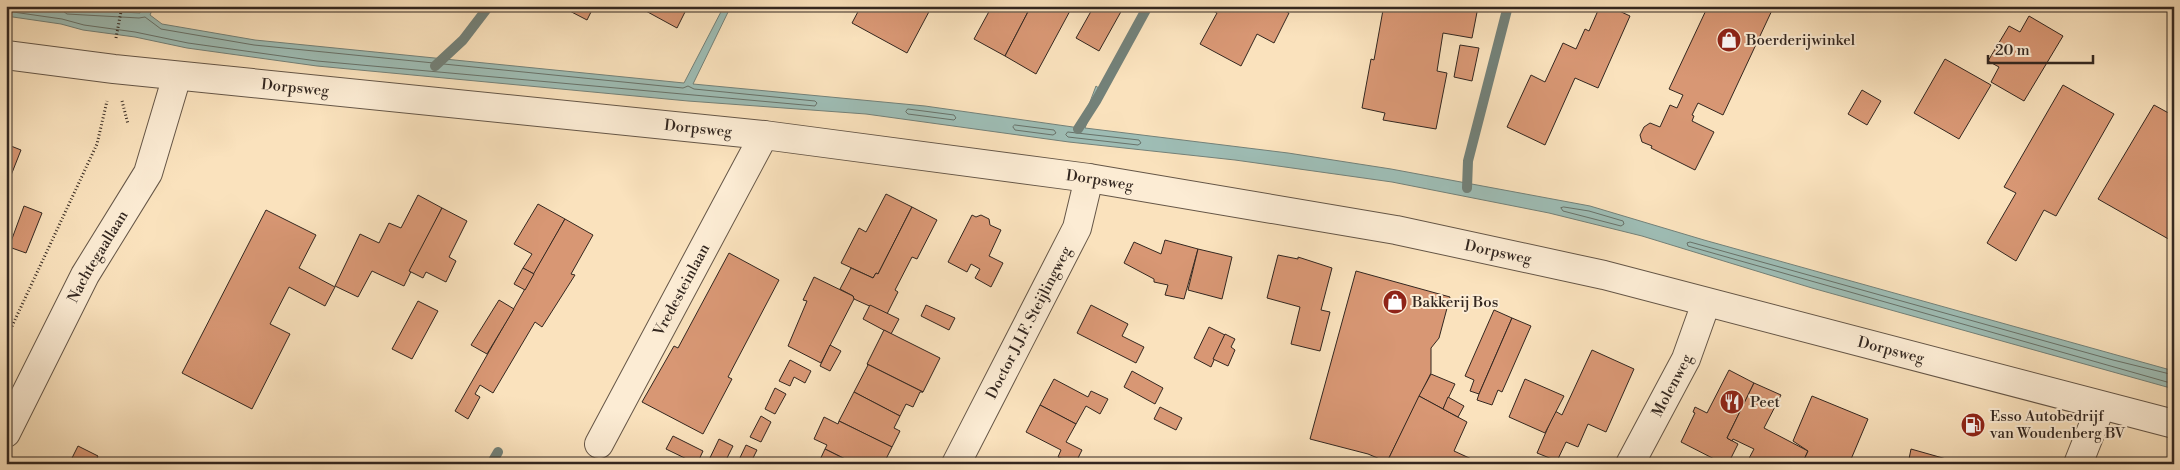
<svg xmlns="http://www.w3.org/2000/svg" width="2180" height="470" font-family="'Libre Bodoni',serif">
<rect width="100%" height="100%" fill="#fae2bd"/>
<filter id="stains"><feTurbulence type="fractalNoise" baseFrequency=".004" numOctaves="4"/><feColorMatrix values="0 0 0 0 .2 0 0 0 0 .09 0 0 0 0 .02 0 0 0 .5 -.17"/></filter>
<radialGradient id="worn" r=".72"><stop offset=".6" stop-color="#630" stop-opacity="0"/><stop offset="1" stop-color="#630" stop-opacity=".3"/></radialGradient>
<polygon fill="#9ebdb5" stroke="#738179" points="6,6 61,6 68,9 140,13 141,6 154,6 150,15 162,24 255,40 684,83 724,6 731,6 693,84 925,106 1080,128 1096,86 1100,89 1085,128 1288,153 1391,169 1590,206 1704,240 2174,371 2174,389 1812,288 1642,236 1549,213 1392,182 1235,160 1069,142 866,114 688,101 317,66 187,48 135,37 83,30 61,24 6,16"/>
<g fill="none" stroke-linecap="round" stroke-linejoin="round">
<g stroke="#68726a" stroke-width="1">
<polyline points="6,11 62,19 84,25 135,32 188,43 317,61 815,106 817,103 815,101 694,89 688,86 683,88 254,45 161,29 145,17 139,18 67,14 63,11 62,6"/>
<polygon points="908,109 954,115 956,118 954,120 908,114 906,112"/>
<polygon points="1015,125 1054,130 1056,133 1053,135 1015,130 1013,127"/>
<polygon points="1068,132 1139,140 1141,143 1138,145 1068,137 1066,135"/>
<polygon points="1564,207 1589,211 1623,221 1624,224 1621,226 1563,211 1561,208"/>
<polyline points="2174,375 2113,360 1690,242 1687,243 1688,246 1702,250 2174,384"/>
</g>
<g stroke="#738179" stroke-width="10">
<polyline points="435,66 463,40 489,6"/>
<polyline points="1078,129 1096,101 1148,6"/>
<polyline points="1467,188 1468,161 1508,6"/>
<polyline points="491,464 498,452"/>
</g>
</g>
<g fill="#d89774" stroke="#332720">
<polygon points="560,6 594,6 587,20"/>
<polygon points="646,6 688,6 677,28 644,10"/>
<polygon points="861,6 932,6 907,53 852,23"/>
<polygon points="992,6 1031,6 1005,56 974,39"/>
<polygon points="1031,6 1066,6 1071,9 1036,74 1005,56"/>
<polygon points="1094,6 1130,6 1128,10 1123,8 1099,51 1076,38"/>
<polygon points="1204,6 1275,6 1289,13 1274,43 1257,34 1241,66 1200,44 1217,13"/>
<polygon points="1381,6 1429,6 1444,9 1445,6 1478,7 1472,38 1443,33 1437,71 1447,73 1436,129 1383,120 1385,113 1362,108 1371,59 1374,60 1383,10 1380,10"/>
<polygon points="1600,6 1618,6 1617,10 1630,16 1598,88 1575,78 1545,145 1507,127 1531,75 1545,82 1563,43 1576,49 1585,29 1589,31"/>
<polygon points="1708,6 1774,6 1723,115 1698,103 1692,115 1694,116 1692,121 1714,132 1695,170 1651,148 1652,146 1642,142 1640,135 1644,127 1650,123 1660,127 1670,105 1677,108 1683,95 1669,89"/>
<polygon points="2029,16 2063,36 2024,101 1991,82 1999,67 1988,61 2009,26 2020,32"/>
<polygon points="1460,45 1479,48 1472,81 1454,77"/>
<polygon points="1945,59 1991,85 1959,139 1914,113"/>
<polygon points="2063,85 2114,114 2056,216 2044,210 2016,261 1987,243 2016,193 2004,187"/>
<polygon points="1862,90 1881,101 1867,125 1848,114"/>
<polygon points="2154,105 2174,116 2174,238 2172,241 2098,199"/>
<polygon points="6,144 21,150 6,188"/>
<polygon points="886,194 912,207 878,274 876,273 873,278 841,263 859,228 866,232"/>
<polygon points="418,195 442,208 404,286 372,271 358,297 335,286 360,234 379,243 389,223 401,228"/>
<polygon points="538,204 565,219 534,274 523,268 532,254 514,244"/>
<polygon points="24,206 42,213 26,253 9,247"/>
<polygon points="912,207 937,220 917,259 912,257 895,290 898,292 887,314 854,299 853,296 840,289 851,268 873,278 876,273 878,274"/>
<polygon points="442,208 467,221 449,257 456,261 446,282 426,272 423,278 409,271"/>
<polygon points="266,210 316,235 299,268 335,287 325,306 289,287 270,324 290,334 252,409 182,373"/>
<polygon points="972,215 976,217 981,215 989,219 990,225 1001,230 989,256 1003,263 991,287 975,278 980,269 971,264 967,272 948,262"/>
<polygon points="565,219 593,235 571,274 575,275 542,327 535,322 493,393 480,385 475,394 480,397 468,419 455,411"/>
<polygon points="1165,240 1198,249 1184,299 1165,295 1168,285 1154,282 1154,279 1124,263 1134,242 1161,254"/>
<polygon points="1198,249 1232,257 1222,299 1188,290"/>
<polygon points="729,253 779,280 728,377 732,379 703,434 642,402 674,346 678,348"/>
<polygon points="1278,255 1298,259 1298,257 1332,268 1321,310 1330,312 1320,351 1291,344 1300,307 1267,298"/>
<polygon points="523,268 534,274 525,290 514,284"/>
<polygon points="1356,271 1450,297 1439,338 1431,348 1431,373 1387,462 1368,454 1310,439"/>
<polygon points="814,277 853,296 854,299 821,363 788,346 807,301 803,300"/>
<polygon points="499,300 514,309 487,354 471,345"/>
<polygon points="418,301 438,311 412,359 392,349"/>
<polygon points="870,305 899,319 891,334 863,319"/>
<polygon points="926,305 955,318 949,330 921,316"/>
<polygon points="1091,305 1128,324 1122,336 1144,347 1136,363 1077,333"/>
<polygon points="1494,310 1512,318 1479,394 1470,391 1474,380 1465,376"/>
<polygon points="1512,318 1531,326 1502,392 1498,390 1492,405 1477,400 1479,394"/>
<polygon points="1209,327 1225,335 1211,367 1194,358"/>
<polygon points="884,330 940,358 923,392 867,364"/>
<polygon points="1225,334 1235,339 1231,347 1235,350 1228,366 1213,359"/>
<polygon points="830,345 841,351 830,371 820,366"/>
<polygon points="1592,350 1634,369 1606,432 1588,424 1578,447 1566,442 1557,461 1537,453 1555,411 1562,415"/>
<polygon points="790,360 811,371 805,383 794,377 790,386 779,381"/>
<polygon points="867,364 923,392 920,392 913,407 906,404 900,416 854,392 868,365"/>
<polygon points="1729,370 1754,383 1727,438 1738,444 1728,464 1724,464 1681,442 1695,413 1693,412 1695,407 1707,413"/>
<polygon points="1132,371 1163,388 1155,404 1124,387"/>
<polygon points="1431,374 1455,384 1443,409 1419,396"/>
<polygon points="1054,379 1088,397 1091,391 1108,399 1100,414 1086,406 1076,424 1040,405"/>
<polygon points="1525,379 1564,396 1545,433 1509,417"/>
<polygon points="1754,383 1781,395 1764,428 1808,451 1802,464 1746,464 1754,449 1733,439 1732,441 1727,438"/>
<polygon points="775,388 786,394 775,414 765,409"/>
<polygon points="854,392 900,416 894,428 900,431 892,447 839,421"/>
<polygon points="1419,396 1467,422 1454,451 1478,462 1477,464 1386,464"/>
<polygon points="1812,396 1868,419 1849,464 1802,464 1808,451 1793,441"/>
<polygon points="1448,397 1464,406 1458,417 1443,409"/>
<polygon points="1040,405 1076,424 1066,442 1082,450 1075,464 1058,457 1061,450 1026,432"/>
<polygon points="1160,407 1182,418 1176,430 1154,419"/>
<polygon points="761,416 771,422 761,442 750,437"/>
<polygon points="824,417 838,424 839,421 892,447 884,463 878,460 876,464 855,464 825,449 827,445 814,439"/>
<polygon points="673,436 703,451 697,464 666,449"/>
<polygon points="719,439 733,446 724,464 707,464"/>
<polygon points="746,445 757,450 750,464 737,464"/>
<polygon points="78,446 98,456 94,464 69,464"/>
<polygon points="825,449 855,464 818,464"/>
<polygon points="1911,449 1964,464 1908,464"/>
</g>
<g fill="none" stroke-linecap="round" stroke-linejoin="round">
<defs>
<g id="minor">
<path id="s1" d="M6,433L85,275L148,173L177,76"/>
<path id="s2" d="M599,444L764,135"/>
<path id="s3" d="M956,464L1077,228L1089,178"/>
<path id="s4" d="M1630,464L1686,359L1706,303"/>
<polyline points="2078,464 2101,406"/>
</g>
<g id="tertiary">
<path id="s5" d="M6,55L114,69L764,135L1089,178L1396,230L1604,275L2174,424"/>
</g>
</defs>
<use href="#minor" stroke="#655647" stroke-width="30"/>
<use href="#tertiary" stroke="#655647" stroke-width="30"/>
<g stroke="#332720" stroke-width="3" stroke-dasharray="1 2.5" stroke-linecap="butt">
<polyline points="116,38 122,6"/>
<polyline points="122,101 128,124"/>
<polyline points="6,339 97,144 107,101"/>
</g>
<use href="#minor" stroke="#fcecd4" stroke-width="28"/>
<use href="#tertiary" stroke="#fcecd4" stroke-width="28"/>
</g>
<defs>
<symbol id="shop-disc" viewBox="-11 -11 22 22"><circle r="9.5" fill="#8f2418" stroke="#fcecd4"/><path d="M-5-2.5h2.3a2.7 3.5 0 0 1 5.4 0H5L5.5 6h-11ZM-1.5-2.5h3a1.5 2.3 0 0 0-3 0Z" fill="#fff"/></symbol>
<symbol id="restaurant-disc" viewBox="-11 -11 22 22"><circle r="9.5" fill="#8f2418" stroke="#fcecd4"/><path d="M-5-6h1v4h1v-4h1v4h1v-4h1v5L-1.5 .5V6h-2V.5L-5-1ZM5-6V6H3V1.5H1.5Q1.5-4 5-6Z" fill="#fff"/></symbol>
<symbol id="fuel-disc" viewBox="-11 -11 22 22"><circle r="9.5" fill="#8f2418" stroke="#fcecd4"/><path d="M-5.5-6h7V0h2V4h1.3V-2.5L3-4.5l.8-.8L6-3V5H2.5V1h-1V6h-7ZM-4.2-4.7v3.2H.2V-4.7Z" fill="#fff"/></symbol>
</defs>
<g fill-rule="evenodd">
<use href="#shop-disc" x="1715" y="26" width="28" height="28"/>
<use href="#shop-disc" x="1381" y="288" width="28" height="28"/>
<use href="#restaurant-disc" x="1718" y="388" width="28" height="28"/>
<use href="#fuel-disc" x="1959" y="411" width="28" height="28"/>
</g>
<g text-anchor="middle" stroke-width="4" stroke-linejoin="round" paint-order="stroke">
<g font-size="15" fill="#332720" stroke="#fcecd4" text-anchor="start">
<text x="1746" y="45">Boerderijwinkel</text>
<text x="1412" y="307">Bakkerij Bos</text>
<text x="1750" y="407">Peet</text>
<text x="1990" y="421">Esso Autobedrijf<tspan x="1990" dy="17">van Woudenberg BV</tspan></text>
</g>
<g font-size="15" fill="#332720" stroke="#fcecd4">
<text dy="5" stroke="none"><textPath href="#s5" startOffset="291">Dorpsweg</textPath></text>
<text dy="5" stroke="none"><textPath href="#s5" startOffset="696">Dorpsweg</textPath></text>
<text dy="5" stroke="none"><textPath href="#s5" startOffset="1101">Dorpsweg</textPath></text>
<text dy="5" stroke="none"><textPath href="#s5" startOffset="1506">Dorpsweg</textPath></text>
<text dy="5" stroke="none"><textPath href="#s1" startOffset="199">Nachtegaallaan</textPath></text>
<text dy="5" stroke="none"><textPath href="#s2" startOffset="175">Vredesteinlaan</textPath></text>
<text dy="5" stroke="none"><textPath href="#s3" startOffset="159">Doctor J.J.F. Steijlingweg</textPath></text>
<text dy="5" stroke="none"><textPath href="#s5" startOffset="1911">Dorpsweg</textPath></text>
<text dy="5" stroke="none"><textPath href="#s4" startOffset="89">Molenweg</textPath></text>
</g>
</g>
<rect width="2180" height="470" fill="none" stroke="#fae2bd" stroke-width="25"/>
<rect x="8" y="8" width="2165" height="455" fill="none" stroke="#332720" stroke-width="2.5"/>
<rect x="12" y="12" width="2155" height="445" fill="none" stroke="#332720"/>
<path d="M1988 55v8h105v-8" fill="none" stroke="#332720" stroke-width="2.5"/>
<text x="1995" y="55" font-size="15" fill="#332720" stroke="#fcecd4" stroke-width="4" paint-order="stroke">20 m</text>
<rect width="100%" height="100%" filter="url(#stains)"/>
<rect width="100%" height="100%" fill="url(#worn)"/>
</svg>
